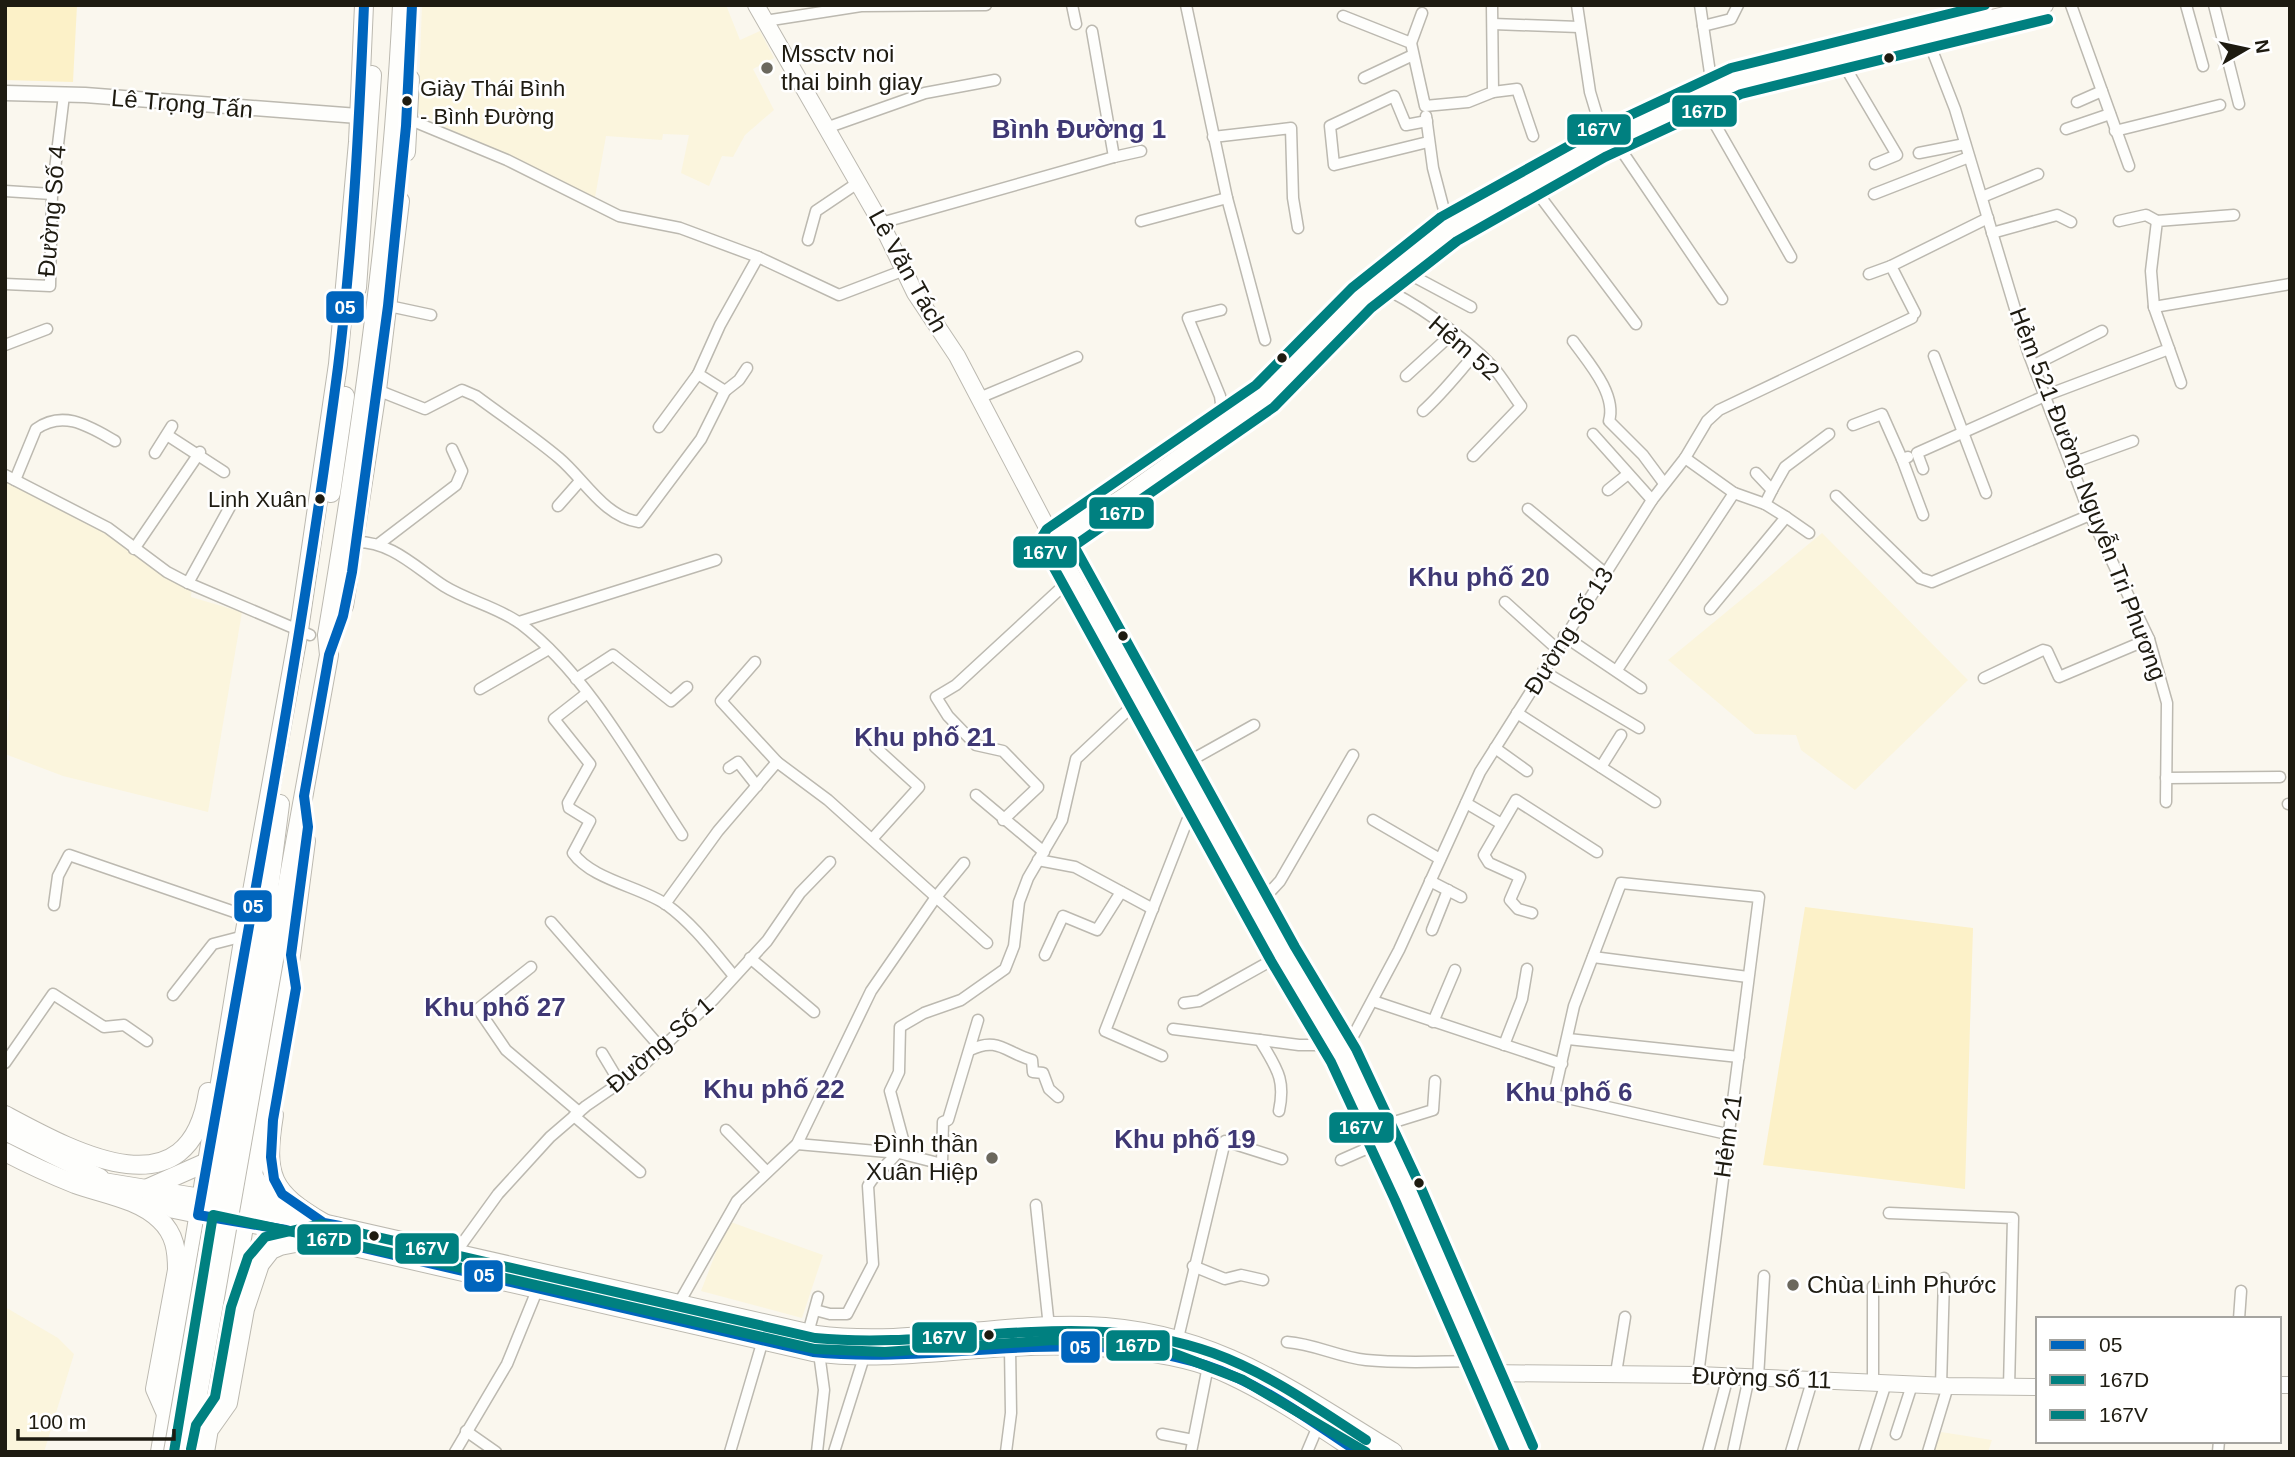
<svg xmlns="http://www.w3.org/2000/svg" width="2295" height="1457" font-family="Helvetica,sans-serif">
<rect width="100%" height="100%" fill="#faf7ee"/>
<g fill="#fbf5dd">
<polygon points="422,5 726,5 740,40 760,31 774,58 753,69 774,110 745,135 733,157 722,156 709,186 681,173 689,135 663,134 662,140 606,136 594,203 418,113"/>
<polygon points="5,480 79,515 192,586 191,597 242,612 208,812 63,776 5,754 10,701 5,698"/>
<polygon points="1822,533 1968,680 1855,790 1801,750 1796,735 1755,734 1668,660"/>
<polygon points="728,1221 823,1255 802,1318 701,1291"/>
<polygon points="5,1307 58,1338 74,1354 44,1452 5,1452"/>
<polygon points="1941,1432 1992,1440 1988,1452 1934,1452"/>
</g>
<g fill="#fcf1c8">
<polygon points="5,5 77,5 73,82 5,80"/>
<polygon points="1805,907 1973,928 1965,1189 1763,1165"/>
</g>
<g fill="none" stroke-linecap="round" stroke-linejoin="round">
<defs>
<g id="minor">
<polyline points="1072,5 1076,24"/>
<polyline points="1186,5 1227,198 1265,340"/>
<polyline points="1577,5 1590,92 1605,142"/>
<polyline points="1700,5 1710,73 1700,98 1791,257"/>
<polyline points="2071,5 2129,166"/>
<polyline points="2186,5 2203,66"/>
<polyline points="2214,5 2239,104"/>
<polyline points="1343,16 1411,43 1425,106 1468,102 1493,92 1492,5"/>
<polyline points="765,21 861,6 986,5"/>
<polyline points="1493,24 1579,27"/>
<polyline points="1703,26 1731,19 1738,5"/>
<polyline points="1925,32 1955,109 2028,352 2090,515 2149,639 2167,703 2166,802"/>
<polyline points="1411,43 1422,13"/>
<polyline points="1838,55 1897,155 1875,164"/>
<polyline points="1364,78 1413,55"/>
<polyline points="1493,92 1517,89 1533,136"/>
<polyline points="2077,102 2102,91"/>
<polyline points="1426,116 1433,168 1449,229"/>
<polyline points="408,119 507,160 619,216 680,228 758,257 839,295 902,271"/>
<polyline points="1427,121 1406,125 1394,96 1330,126 1334,165 1428,142"/>
<polyline points="826,128 925,93 995,80"/>
<polyline points="2066,129 2110,114"/>
<polyline points="2115,131 2220,105"/>
<polyline points="1213,137 1291,128 1293,198 1298,228"/>
<polyline points="1613,138 1722,299"/>
<polyline points="1919,153 1965,144"/>
<polyline points="1114,157 1141,151"/>
<polyline points="1530,183 1636,324"/>
<polyline points="5,191 52,194"/>
<polyline points="1874,194 1969,157"/>
<polyline points="1982,197 2038,174"/>
<polyline points="1141,221 1227,198"/>
<polyline points="2119,221 2146,215 2157,221"/>
<polyline points="881,223 1114,157 1092,31"/>
<polyline points="1992,233 2057,215 2071,222"/>
<polyline points="808,240 816,211 859,182"/>
<polyline points="1398,268 1471,307"/>
<polyline points="1869,274 1891,266"/>
<polyline points="5,284 50,286 52,194 64,95"/>
<path d="M1377,285C1413,301 1465,337 1492,366C1503,378 1511,393 1521,406L1473,456"/>
<polyline points="389,306 431,315"/>
<polyline points="2154,307 2151,271 2157,221 2234,215"/>
<polyline points="1221,310 1188,318 1220,396 1224,426"/>
<polyline points="1915,313 1891,266 1988,218"/>
<path d="M1573,341C1588,362 1617,394 1609,421L1643,455L1663,482"/>
<polyline points="5,345 47,329"/>
<polyline points="2169,349 2181,383"/>
<polyline points="1934,356 1986,493"/>
<polyline points="2034,365 2102,331"/>
<polyline points="1406,376 1452,334"/>
<path d="M377,390L425,409L462,390L476,396C504,417 533,436 559,458C584,479 604,517 639,522L701,439L725,391L698,374L720,325L758,257"/>
<polyline points="725,391 739,380 747,368"/>
<polyline points="979,398 1077,357"/>
<path d="M1423,411C1443,393 1458,373 1476,353"/>
<polyline points="1853,425 1882,414 1902,459"/>
<polyline points="659,427 698,374"/>
<polyline points="1593,434 1652,500"/>
<polyline points="167,435 224,472"/>
<polyline points="155,453 172,426"/>
<polyline points="1908,457 1902,459 1923,515"/>
<polyline points="1685,458 1734,493 1765,504 1786,517 1710,609"/>
<polyline points="2072,463 2133,441"/>
<polyline points="1923,469 1917,453 2047,395 2169,349 2154,307 2290,284"/>
<polyline points="1756,473 1772,490 1765,504"/>
<polyline points="5,475 108,528 167,572 188,583 310,635"/>
<path d="M15,480L36,429C64,409 90,427 115,441"/>
<polyline points="1608,490 1628,474"/>
<polyline points="1772,490 1785,467 1829,434"/>
<polyline points="1836,496 1920,578 1932,582 2090,515"/>
<polyline points="558,506 580,481"/>
<polyline points="1528,509 1605,573"/>
<polyline points="1786,517 1809,533"/>
<path d="M355,542C391,541 415,567 444,586C468,601 498,607 521,624C588,675 636,765 682,835"/>
<polyline points="380,543 456,485 462,471 452,449"/>
<polyline points="134,549 200,452"/>
<polyline points="188,583 232,503"/>
<polyline points="1505,602 1557,649"/>
<polyline points="519,622 716,560"/>
<polyline points="1564,636 1641,688"/>
<polyline points="755,662 721,701 777,762"/>
<polyline points="1617,670 1734,493"/>
<polyline points="1543,671 1639,728"/>
<polyline points="1984,678 2043,650 2047,651 2059,677 2149,639"/>
<polyline points="576,679 613,655 671,701 687,687"/>
<polyline points="480,689 549,649"/>
<path d="M586,694L554,719L590,764L568,803L569,808L590,821L573,853C592,880 642,887 667,905C693,924 713,951 734,976"/>
<polyline points="1517,713 1655,802"/>
<polyline points="1495,748 1527,771"/>
<polyline points="1179,767 1254,725"/>
<polyline points="1601,767 1621,735"/>
<polyline points="729,768 738,762 757,786"/>
<polyline points="2166,778 2280,777"/>
<polyline points="976,795 1044,852"/>
<polyline points="1466,803 1500,823"/>
<polyline points="2288,804 2290,804"/>
<polyline points="1003,820 1038,787 1003,751 976,745 948,716 936,697 956,685 1073,577"/>
<polyline points="1373,820 1440,859"/>
<polyline points="873,838 919,787 875,747"/>
<polyline points="1038,860 1075,867 1153,909"/>
<polyline points="1430,881 1461,897"/>
<polyline points="665,904 718,831 777,762 828,800 987,943"/>
<polyline points="54,905 58,876 69,855 249,917"/>
<polyline points="1257,906 1280,881 1353,755"/>
<polyline points="1532,913 1518,909 1510,900 1520,877 1489,863 1484,855 1516,800 1597,852"/>
<polyline points="551,922 661,1048"/>
<polyline points="1432,930 1448,890"/>
<polyline points="1045,955 1063,916 1097,930 1121,892"/>
<polyline points="1593,957 1748,977"/>
<polyline points="750,958 814,1012"/>
<polyline points="531,967 478,1009 506,1050 579,1112"/>
<polyline points="173,995 213,944 244,936"/>
<polyline points="1373,1001 1562,1064"/>
<polyline points="1184,1003 1199,1001 1283,954"/>
<polyline points="1433,1022 1455,970"/>
<polyline points="1173,1029 1299,1045 1337,1045"/>
<polyline points="1568,1039 1739,1057"/>
<path d="M1260,1040C1276,1068 1286,1078 1279,1111"/>
<polyline points="1504,1045 1522,999 1527,969"/>
<path d="M970,1050C998,1036 1006,1053 1032,1060L1033,1072L1043,1073L1049,1089L1058,1097"/>
<polyline points="602,1053 620,1083"/>
<polyline points="1343,1055 1399,950 1480,772 1652,500 1685,458 1707,421 1719,410 1912,318"/>
<polyline points="1162,1056 1105,1031 1187,821 1200,805"/>
<polyline points="5,1063 53,994 104,1027 124,1025 147,1041"/>
<polyline points="574,1116 640,1172"/>
<polyline points="1378,1127 1433,1110 1435,1081"/>
<polyline points="726,1130 767,1172"/>
<polyline points="797,1144 899,1153 942,1164 943,1122 948,1120 978,1020"/>
<polyline points="1341,1160 1384,1141"/>
<polyline points="1036,1205 1049,1327"/>
<polyline points="1889,1213 2013,1218 2009,1388"/>
<polyline points="456,1252 498,1194 550,1137 586,1106 637,1071 713,1000 767,941 800,893 830,862"/>
<polyline points="1193,1266 1225,1279 1241,1275 1263,1280"/>
<polyline points="679,1303 737,1201 797,1144 871,991 936,897 964,863"/>
<path d="M815,1310L830,1314H847L873,1264L868,1186C877,1169 895,1161 904,1143L890,1091L899,1072L900,1027L924,1013L961,1000L1005,969L1014,946L1019,902L1028,878L1062,820L1076,759L1142,697"/>
<polyline points="2239,1319 2241,1291"/>
<polyline points="808,1333 818,1297"/>
<polyline points="1178,1338 1225,1141 1282,1159"/>
<path d="M1287,1342C1315,1344 1338,1357 1366,1360C1404,1364 1443,1361 1481,1361"/>
<polyline points="1616,1373 1625,1317"/>
<polyline points="1698,1375 1759,897 1621,883 1574,1006 1554,1095 1727,1134"/>
<polyline points="1758,1378 1764,1276"/>
<polyline points="1873,1382 1873,1286"/>
<polyline points="1941,1386 1944,1278"/>
<polyline points="466,1431 496,1452"/>
<polyline points="1162,1434 1193,1440"/>
<polyline points="1896,1434 1912,1385"/>
<polyline points="455,1452 507,1364 538,1288"/>
<polyline points="730,1452 763,1340"/>
<polyline points="817,1452 824,1390 819,1353"/>
<polyline points="834,1452 864,1357"/>
<polyline points="1006,1452 1011,1413 1010,1347"/>
<polyline points="1191,1452 1208,1366"/>
<polyline points="1307,1452 1318,1426"/>
<polyline points="1708,1452 1728,1376"/>
<polyline points="1733,1452 1749,1377"/>
<polyline points="1791,1452 1812,1381"/>
<polyline points="1864,1452 1886,1383"/>
<polyline points="1928,1452 1948,1386"/>
<polyline points="2218,1452 2219,1441"/>
</g>
<polyline id="tertiary" points="5,93 85,95 358,116"/>
<g id="secondary">
<polyline points="756,5 881,223 915,293 957,356 1073,577 1283,954 1343,1055 1408,1194 1520,1452"/>
<polyline points="1055,541 1123,497 1265,396 1362,298 1449,229 1599,145 1736,81 2045,5"/>
<polyline points="1486,1373 1698,1375 1948,1386 2038,1387"/>
<polyline points="2279,1385 2290,1385"/>
</g>
<g id="primary">
<path d="M247,1206L816,1335C907,1347 996,1323 1087,1326C1212,1330 1291,1390 1393,1452"/>
<path d="M245,1222L813,1352C880,1361 943,1350 1010,1347C1073,1343 1173,1347 1230,1375C1275,1396 1317,1425 1358,1452"/>
</g>
<g id="trunk">
<polyline points="406,152 410,79"/>
<polyline points="357,288 372,75"/>
<polyline points="331,493 345,396"/>
<polyline points="344,606 377,390 400,201"/>
<polyline points="265,920 280,804"/>
<path d="M281,920L329,655L327,635C362,426 392,216 402,5"/>
<path d="M5,1115C74,1152 189,1216 208,1092"/>
<path d="M274,1115C264,1177 271,1192 324,1223"/>
<polyline points="5,1131 100,1178"/>
<path d="M5,1152C28,1164 52,1175 75,1184C103,1194 139,1199 160,1220C175,1234 177,1251 177,1270L155,1389L166,1414"/>
<polyline points="251,1172 272,1205 290,1216"/>
<polyline points="85,1179 213,1200"/>
<polyline points="146,1189 207,1162 213,1163"/>
<polyline points="148,1191 174,1209 208,1216"/>
<polyline points="231,1261 239,1262 286,1230"/>
<polyline points="211,1427 228,1403 245,1309 260,1264 271,1250 280,1246 321,1238"/>
<polyline points="160,1452 242,947 299,630 338,364 358,142 364,5"/>
<polyline points="205,1452 291,955 306,841"/>
</g>
</defs>
<use href="#minor" stroke="#bcb9b0" stroke-width="13"/>
<use href="#tertiary" stroke="#bcb9b0" stroke-width="17"/>
<use href="#secondary" stroke="#bcb9b0" stroke-width="18"/>
<use href="#primary" stroke="#bcb9b0" stroke-width="20"/>
<use href="#trunk" stroke="#bcb9b0" stroke-width="20"/>
<use href="#minor" stroke="#fefefc" stroke-width="10"/>
<use href="#tertiary" stroke="#fefefc" stroke-width="14"/>
<use href="#secondary" stroke="#fefefc" stroke-width="16"/>
<use href="#primary" stroke="#fefefc" stroke-width="18"/>
<use href="#trunk" stroke="#fefefc" stroke-width="18"/>
<defs>
<g id="trunk-bridge">
<polyline points="173,1452 265,920"/>
<polyline points="188,1452 281,920"/>
</g>
</defs>
<use href="#trunk-bridge" stroke="#bcb9b0" stroke-width="20" stroke-linecap="butt"/>
<use href="#trunk-bridge" stroke="#fefefc" stroke-width="18"/>
<defs>
<g id="bus-1">
<path d="M364,5C359,126 353,247 338,367C301,651 247,933 198,1215L286,1230L813,1352C944,1365 1077,1324 1205,1365C1260,1383 1310,1420 1358,1452"/>
<polyline points="340,1226 324,1223 282,1194 274,1179 271,1157 273,1120 296,988 291,955 308,827 304,796 329,655 343,616 352,572 388,306 406,126 412,5"/>
</g>
<g id="bus-2">
<polyline points="1533,1446 1421,1188 1356,1049 1295,947 1074,546 1274,407 1371,308 1457,241 1605,157 1741,94 2048,19"/>
<polyline points="174,1452 213,1215 453,1266 815,1349 885,1352 1053,1340 1130,1344 1170,1352 1243,1380 1366,1452"/>
</g>
<g id="bus-3">
<path d="M191,1449L196,1425L215,1397L231,1307L248,1257L265,1237L321,1224L815,1338C947,1351 1085,1306 1213,1353C1268,1373 1317,1408 1366,1440"/>
<polyline points="1505,1452 1395,1200 1331,1062 1271,961 1043,548 1042,537 1047,529 1256,385 1352,288 1441,217 1592,133 1731,68 1985,5"/>
</g>
</defs>
<use href="#bus-1" stroke="#fff" stroke-width="16"/>
<use href="#bus-2" stroke="#fff" stroke-width="16"/>
<use href="#bus-3" stroke="#fff" stroke-width="16"/>
<use href="#bus-1" stroke="#0065bd" stroke-width="10"/>
<use href="#bus-2" stroke="#008080" stroke-width="10"/>
<use href="#bus-3" stroke="#008080" stroke-width="10"/>
</g>
<g fill="#1e1b11" stroke="#fff" stroke-width="2.5">
<circle cx="1889" cy="58" r="6"/>
<circle cx="407" cy="101" r="6"/>
<circle cx="1282" cy="358" r="6"/>
<circle cx="320" cy="499" r="6"/>
<circle cx="1123" cy="636" r="6"/>
<circle cx="1419" cy="1183" r="6"/>
<circle cx="374" cy="1236" r="6"/>
<circle cx="989" cy="1335" r="6"/>
</g>
<g fill="#6b685e" stroke="#fff" stroke-width="2.5">
<circle cx="767" cy="68" r="7"/>
<circle cx="992" cy="1158" r="7"/>
<circle cx="1793" cy="1285" r="7"/>
</g>
<g text-anchor="middle" stroke-width="5" stroke-linejoin="round" paint-order="stroke">
<g font-size="22" fill="#1e1b11" stroke="#fff" text-anchor="start">
<text x="420" y="96">Giày Thái Bình<tspan x="420" dy="28">- Bình Đường</tspan></text>
<text x="307" y="507" text-anchor="end">Linh Xuân</text>
</g>
<g font-size="24" fill="#1e1b11" stroke="#fff" text-anchor="start">
<text x="781" y="62">Mssctv noi<tspan x="781" dy="28">thai binh giay</tspan></text>
<text x="978" y="1152" text-anchor="end">Đình thần<tspan x="978" dy="28">Xuân Hiệp</tspan></text>
<text x="1807" y="1293">Chùa Linh Phước</text>
</g>
<g font-size="24" fill="#1e1b11" stroke="#fff">
<text transform="translate(182 104) rotate(5)" y="8">Lê Trọng Tấn</text>
<text transform="translate(52 211) rotate(-85)" y="8">Đường Số 4</text>
<text transform="translate(908 271) rotate(61)" y="8">Lê Văn Tách</text>
<text transform="translate(1464 348) rotate(41)" y="8">Hẻm 52</text>
<text transform="translate(2088 494) rotate(69)" y="8">Hẻm 521 Đường Nguyễn Tri Phương</text>
<text transform="translate(1569 631) rotate(-58)" y="8">Đường Số 13</text>
<text transform="translate(660 1045) rotate(-41)" y="8">Đường Số 1</text>
<text transform="translate(1728 1136) rotate(-82)" y="8">Hẻm 21</text>
<text transform="translate(1762 1378) rotate(2)" y="8">Đường số 11</text>
</g>
<g font-size="26" font-weight="bold" fill="#3f3874" stroke="#fff">
<text x="1079" y="138">Bình Đường 1</text>
<text x="1479" y="586">Khu phố 20</text>
<text x="925" y="746">Khu phố 21</text>
<text x="495" y="1016">Khu phố 27</text>
<text x="774" y="1098">Khu phố 22</text>
<text x="1569" y="1101">Khu phố 6</text>
<text x="1185" y="1148">Khu phố 19</text>
</g>
</g>
<g stroke="#fff" stroke-width="2.5">
<rect x="1671" y="94" width="67" height="34" rx="7" fill="#008080"/>
<rect x="1566" y="113" width="66" height="33" rx="7" fill="#008080"/>
<rect x="325" y="290" width="40" height="34" rx="7" fill="#0065bd"/>
<rect x="1088" y="496" width="67" height="34" rx="7" fill="#008080"/>
<rect x="1012" y="535" width="66" height="34" rx="7" fill="#008080"/>
<rect x="233" y="889" width="40" height="34" rx="7" fill="#0065bd"/>
<rect x="1328" y="1111" width="67" height="33" rx="7" fill="#008080"/>
<rect x="296" y="1223" width="66" height="33" rx="7" fill="#008080"/>
<rect x="394" y="1232" width="66" height="33" rx="7" fill="#008080"/>
<rect x="463" y="1259" width="41" height="34" rx="7" fill="#0065bd"/>
<rect x="911" y="1321" width="67" height="33" rx="7" fill="#008080"/>
<rect x="1105" y="1329" width="66" height="33" rx="7" fill="#008080"/>
<rect x="1060" y="1330" width="41" height="34" rx="7" fill="#0065bd"/>
</g>
<g font-size="19" text-anchor="middle" font-weight="bold" fill="#fff">
<text x="1704" y="118">167D</text>
<text x="1599" y="136">167V</text>
<text x="345" y="314">05</text>
<text x="1122" y="520">167D</text>
<text x="1045" y="559">167V</text>
<text x="253" y="913">05</text>
<text x="1361" y="1134">167V</text>
<text x="329" y="1246">167D</text>
<text x="427" y="1255">167V</text>
<text x="484" y="1282">05</text>
<text x="944" y="1344">167V</text>
<text x="1138" y="1352">167D</text>
<text x="1080" y="1354">05</text>
</g>
<rect width="2295" height="1457" fill="none" stroke="#1e1b11" stroke-width="14"/>
<rect x="2036" y="1317" width="245" height="126" fill="#ffffff" stroke="#a5a4a0" stroke-width="2"/>
<rect x="2050" y="1340" width="35" height="10" fill="#0065bd" stroke="#a5a4a0" stroke-width="2"/>
<text x="2099" y="1352" font-size="21" fill="#1e1b11">05</text>
<rect x="2050" y="1375" width="35" height="10" fill="#008080" stroke="#a5a4a0" stroke-width="2"/>
<text x="2099" y="1387" font-size="21" fill="#1e1b11">167D</text>
<rect x="2050" y="1410" width="35" height="10" fill="#008080" stroke="#a5a4a0" stroke-width="2"/>
<text x="2099" y="1422" font-size="21" fill="#1e1b11">167V</text>
<g transform="translate(2246 49) rotate(81)" stroke="#ffffff" stroke-width="5" paint-order="stroke">
<path d="M0-5L12 26L0 18L-12 26Z" fill="#1e1b11"/>
<text y="-10" font-size="19" font-weight="bold" text-anchor="middle" fill="#1e1b11">N</text>
</g>
<path d="M18 1429v10h156v-10" fill="none" stroke="#1e1b11" stroke-width="3.5"/>
<text x="28" y="1429" font-size="21" fill="#1e1b11" stroke="#ffffff" stroke-width="5" paint-order="stroke">100 m</text>
</svg>
